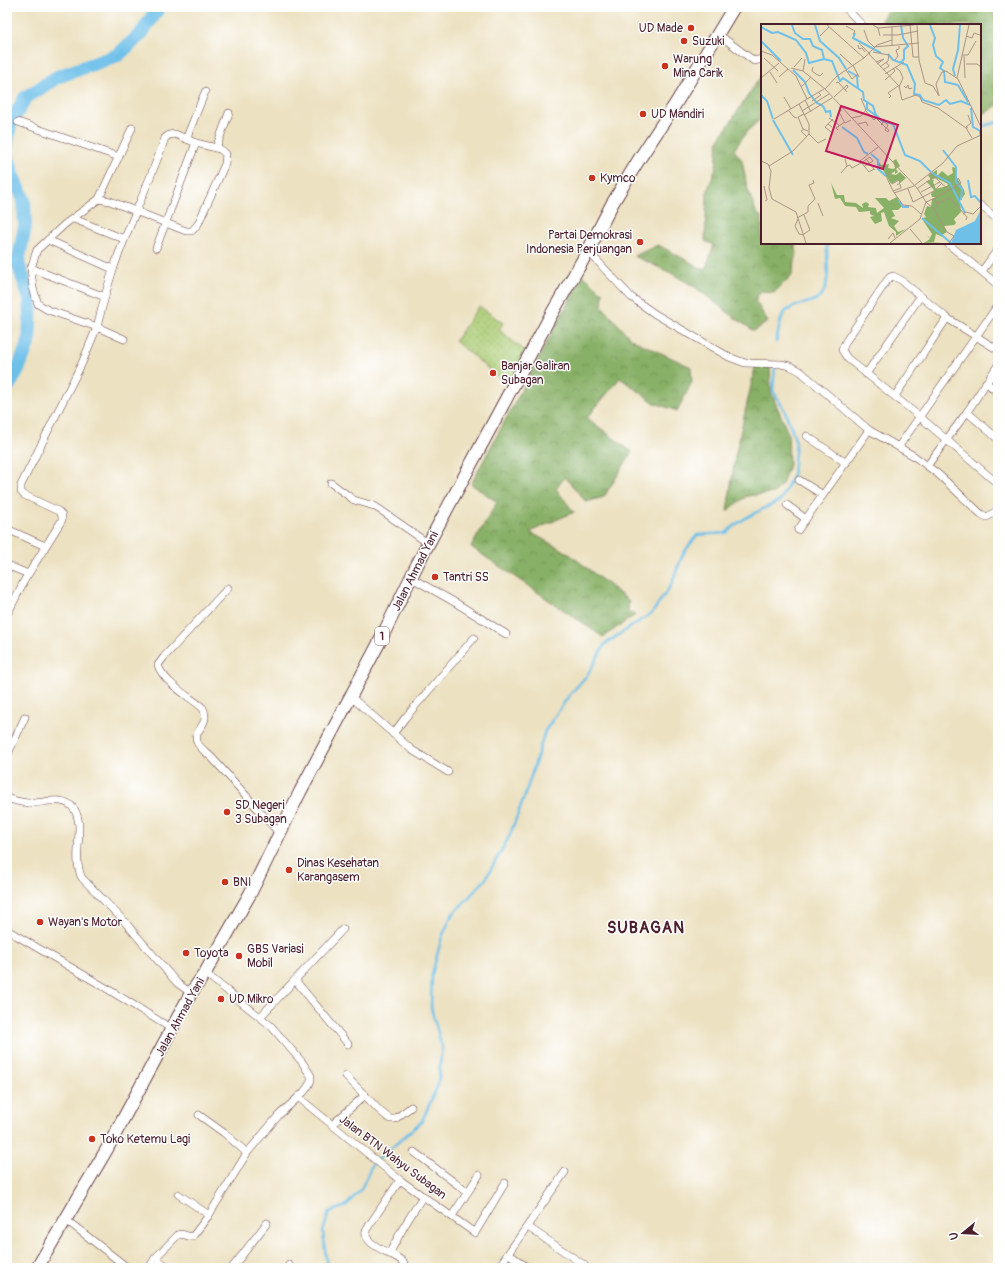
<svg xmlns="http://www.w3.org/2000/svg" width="1005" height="1275" font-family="Pangolin,sans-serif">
<defs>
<pattern id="grass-dots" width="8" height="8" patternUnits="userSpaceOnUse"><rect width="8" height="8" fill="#abcc75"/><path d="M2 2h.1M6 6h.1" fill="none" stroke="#95af65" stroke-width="1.8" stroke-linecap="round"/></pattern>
<pattern id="forest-crowns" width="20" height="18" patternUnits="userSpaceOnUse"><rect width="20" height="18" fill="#88b066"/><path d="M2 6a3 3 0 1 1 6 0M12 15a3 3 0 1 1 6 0" fill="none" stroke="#718f54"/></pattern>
</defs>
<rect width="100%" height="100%" fill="#fff"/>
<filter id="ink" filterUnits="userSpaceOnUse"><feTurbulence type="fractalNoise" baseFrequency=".025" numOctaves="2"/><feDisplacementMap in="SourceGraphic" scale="8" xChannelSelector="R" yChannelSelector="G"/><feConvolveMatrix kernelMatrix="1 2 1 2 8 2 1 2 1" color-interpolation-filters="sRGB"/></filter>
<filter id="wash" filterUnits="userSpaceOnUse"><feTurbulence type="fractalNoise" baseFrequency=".012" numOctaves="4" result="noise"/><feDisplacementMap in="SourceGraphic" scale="16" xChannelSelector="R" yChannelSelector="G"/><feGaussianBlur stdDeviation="0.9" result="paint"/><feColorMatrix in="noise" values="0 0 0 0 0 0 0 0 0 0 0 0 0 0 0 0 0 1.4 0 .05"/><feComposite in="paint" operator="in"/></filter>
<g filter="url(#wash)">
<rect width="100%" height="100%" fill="#ece1c1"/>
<polygon fill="url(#grass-dots)" stroke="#7a7650" points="479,306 503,323 499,330 530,355 510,387 455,341"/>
<g fill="url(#forest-crowns)" stroke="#696848">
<polygon points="890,7 998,7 998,105 987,112 980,114 980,25 885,25 881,20"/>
<polygon points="762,74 762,118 747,131 734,150 742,160 747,187 757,214 762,217 762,243 795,243 797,253 792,275 774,293 761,291 755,300 768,322 754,331 735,318 695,287 669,272 634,256 658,245 705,270 714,245 705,241 707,192 716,167 718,141"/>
<polygon points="583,275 603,293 602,306 631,339 691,367 692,382 677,411 655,403 620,378 587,418 632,452 604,497 586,502 565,477 556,489 574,512 530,532 568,553 629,601 628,611 635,615 603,637 471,547 497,502 471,484"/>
<polygon points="756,363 770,365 771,392 788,433 789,465 782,484 774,493 747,496 727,511 735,457"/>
</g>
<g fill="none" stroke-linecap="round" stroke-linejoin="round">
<g stroke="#6ec0e9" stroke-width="2.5">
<polyline points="980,127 998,122"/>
<path d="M776,342C778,335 780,319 783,315C793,301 816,306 823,293C831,279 826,258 827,243"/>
<path d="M327,1268L323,1232L329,1212L346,1206L361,1189L372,1165L422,1121L438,1085L442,1047L431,1008L432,974L442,937L452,915L485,880L510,835L526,792L545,731L568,697L588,674L605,644L652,613L671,585L683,554L697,535L726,533C742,518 760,510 780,501L793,475L796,442L785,411L773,391L775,365"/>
</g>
<g stroke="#6ec0e9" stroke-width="14">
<polyline points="7,143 10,125 25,98 57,77 118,55 141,34 159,7"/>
<polyline points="7,155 13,175 24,200 25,226 18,263 31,302 29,341 17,372 7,388"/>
</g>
</g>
</g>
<g filter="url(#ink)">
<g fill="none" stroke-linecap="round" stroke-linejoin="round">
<defs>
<g id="minor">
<polyline points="845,7 862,25"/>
<polyline points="718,34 754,61 762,59"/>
<polyline points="18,122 119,157"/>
<polyline points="186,139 205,92"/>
<polyline points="216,148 229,113"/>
<polyline points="99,199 132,128"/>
<polyline points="980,205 998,220"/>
<polyline points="74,219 124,239"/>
<polyline points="48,240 113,269"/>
<polyline points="947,243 998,285"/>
<polyline points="156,248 196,143"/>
<polyline points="588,251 631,297 655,314 729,357 745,363 781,364 790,366 800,371 869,430 914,456 938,474 981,514 987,517 998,510"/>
<polyline points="31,268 105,297"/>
<polyline points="982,271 998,249"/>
<polyline points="998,350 947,318 901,280 893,276 890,277 886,282 846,341 842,350 847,358 920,417 998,484"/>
<polyline points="866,374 920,297"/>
<polyline points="986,382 998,393"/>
<polyline points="895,396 947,318"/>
<polyline points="967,412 998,439"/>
<polyline points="807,436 846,463"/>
<polyline points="899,446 998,305"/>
<polyline points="927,466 967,412 998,365"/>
<polyline points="799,480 823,495"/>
<polyline points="331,483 354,500 374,506 382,511 429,544"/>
<polyline points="787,505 806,519"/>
<polyline points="7,529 45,546"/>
<polyline points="798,530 869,430"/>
<polyline points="7,565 28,574"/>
<polyline points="410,577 456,603 506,634"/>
<path d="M228,588L164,657L158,665C163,682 190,697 203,708C211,726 193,728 197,742C200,749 209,754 214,760C236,784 258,809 279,833"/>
<path d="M7,615L24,581L62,520V515L58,511L24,495L21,492V485L82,363L97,327C102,307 107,287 114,267C129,224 150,182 165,138L169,135L175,134L196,143L220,149L226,154L225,164L198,224L192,231H186L110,201L99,199L65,224L37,250L31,268L33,288L38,304L48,310L97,327L124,339"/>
<polyline points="350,696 412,750 448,772"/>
<polyline points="393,734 405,718 474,638"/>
<polyline points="7,756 25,717"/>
<path d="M7,798C15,801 22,803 31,803C45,803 65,795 74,809C86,827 71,856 82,878L124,921L177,983L191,993"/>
<polyline points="7,930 106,988 172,1029"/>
<polyline points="295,980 348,1044"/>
<polyline points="261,1016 343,929"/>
<polyline points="346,1076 380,1111 390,1119 395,1119 411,1107"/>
<polyline points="298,1097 400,1180 475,1233 505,1183"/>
<polyline points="199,1115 224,1133 247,1153"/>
<polyline points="332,1125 365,1095"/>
<polyline points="414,1152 467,1192"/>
<path d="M400,1180L366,1230C362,1246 395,1253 403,1262C404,1263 406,1267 406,1268"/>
<polyline points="178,1194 209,1215"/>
<polyline points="452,1216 479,1175"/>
<polyline points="65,1219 128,1268"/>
<polyline points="528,1227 584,1265"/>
<polyline points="389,1254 403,1228 423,1196"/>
<polyline points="509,1254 528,1268"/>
<polyline points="155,1258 170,1268"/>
<path d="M149,1268L155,1258L178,1235C183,1232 187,1238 193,1236L209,1215L247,1153L279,1115L304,1092L309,1085L311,1080V1076L302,1062L271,1026L205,973"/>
<polyline points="232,1268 267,1223"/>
<polyline points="287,1268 289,1265"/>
<polyline points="498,1268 565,1172"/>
</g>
<polyline id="trunk" points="37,1268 107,1149 191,993 205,973 250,894 300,792 380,641 418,563 551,315 588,251 612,204 638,161 676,103 734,7"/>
</defs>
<use href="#minor" stroke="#623c42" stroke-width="8"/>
<use href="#trunk" stroke="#623c42" stroke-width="14"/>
<use href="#minor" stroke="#fff" stroke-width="7"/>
<use href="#trunk" stroke="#fff" stroke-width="12"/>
</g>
</g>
<g fill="#c8321e" stroke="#fff" stroke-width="1.5">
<circle cx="691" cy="28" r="4"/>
<circle cx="684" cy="41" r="4"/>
<circle cx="665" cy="66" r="4"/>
<circle cx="643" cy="114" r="4"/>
<circle cx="592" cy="178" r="4"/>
<circle cx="640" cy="242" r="4"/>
<circle cx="493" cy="373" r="4"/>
<circle cx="435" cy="577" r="4"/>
<circle cx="227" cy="812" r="4"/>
<circle cx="289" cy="870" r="4"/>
<circle cx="225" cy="882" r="4"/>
<circle cx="40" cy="922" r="4"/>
<circle cx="186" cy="953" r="4"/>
<circle cx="239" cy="956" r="4"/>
<circle cx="221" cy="999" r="4"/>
<circle cx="92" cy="1139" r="4"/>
</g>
<g text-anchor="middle" stroke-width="3" stroke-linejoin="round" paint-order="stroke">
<rect fill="#fff" stroke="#80626b" stroke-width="1" x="375" y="627" width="14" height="18" rx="3"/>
<g font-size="11" font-weight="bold" fill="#4a1f2b">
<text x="382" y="640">1</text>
</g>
<g font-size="12" fill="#4a1f2b" stroke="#fff" text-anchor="start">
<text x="683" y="32" text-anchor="end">UD Made</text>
<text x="692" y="45">Suzuki</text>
<text x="673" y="63">Warung<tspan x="673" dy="14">Mina Carik</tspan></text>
<text x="651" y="118">UD Mandiri</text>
<text x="600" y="182">Kymco</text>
<text x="632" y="239" text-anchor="end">Partai Demokrasi<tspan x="632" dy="14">Indonesia Perjuangan</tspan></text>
<text x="501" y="370">Banjar Galiran<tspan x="501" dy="14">Subagan</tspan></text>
<text x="443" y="581">Tantri SS</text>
<text x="235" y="809">SD Negeri<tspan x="235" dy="14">3 Subagan</tspan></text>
<text x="297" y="867">Dinas Kesehatan<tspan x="297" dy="14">Karangasem</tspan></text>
<text x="233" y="886">BNI</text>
<text x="48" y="926">Wayan's Motor</text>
<text x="247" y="953">GBS Variasi<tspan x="247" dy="14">Mobil</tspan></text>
<text x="194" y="957">Toyota</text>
<text x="229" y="1003">UD Mikro</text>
<text x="100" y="1143">Toko Ketemu Lagi</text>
</g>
<g font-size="12" fill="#4a1f2b" stroke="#fff">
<text transform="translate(415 571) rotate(-63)" y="4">Jalan Ahmad Yani</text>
<text transform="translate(180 1017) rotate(-61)" y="4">Jalan Ahmad Yani</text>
<text transform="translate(393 1157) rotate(37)" y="4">Jalan BTN Wahyu Subagan</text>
</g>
<g font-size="16" font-weight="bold" letter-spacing="1" fill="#4a1f2b" stroke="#fff">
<text x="646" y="933">SUBAGAN</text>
</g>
</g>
<g transform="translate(761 24)">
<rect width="220" height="220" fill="#ece1c1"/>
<path d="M135,135L139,142L135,145L137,148L134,150V147L130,150L135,151L139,148L145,154L139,159L137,156L130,160L122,146L118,144V138L120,141L128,140L127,144L132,145L134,144L132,137ZM191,143L195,144V152L203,166L204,170L199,177L200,188L193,195L195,199L193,201L183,202L186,208L181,211L186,215L175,210L173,218H181L163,219L169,215L166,211L169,214L171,210L161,195L165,193L163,190L166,182L170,183L171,175L175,173H171L170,170L173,166L165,157L170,156L167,151L176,146V152L181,147L187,152L192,149ZM175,154L187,160L186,162L175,165L172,158L173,156H170ZM70,159L76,171H83L84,178L95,179L102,184L101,180L105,178L108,180L107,183L115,184L116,189L123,184L114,174H125L128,177L136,173L141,182L137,186H131L134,192L130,194L138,197L133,202L137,208L145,205L135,212V208L128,202L123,188L120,189L121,197L114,200L109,193L113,192L109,190V187L98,188L95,183L84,182L79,174L74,175Z" fill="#88b066" fill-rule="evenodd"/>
<path d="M220,185V219H190L195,206L214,197Z" fill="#6ec0e9"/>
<path fill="none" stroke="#6ec0e9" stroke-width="2" d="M54,1L59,17L78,34L85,45M169,1L174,14L172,21L175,32L182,38L179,44L183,47L184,58L197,61M0,3L11,9L17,8L35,16L45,29L48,39L63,35L61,26L52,22L49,15H42L34,9L31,1M94,9L92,14L120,29M0,17L20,37M127,30L132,36L146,41L154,60L153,70L159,71L162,76L178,81L185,76L189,80L200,77L209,81M63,35L71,37L79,57L82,54L102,68L103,76L112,82L115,91L121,97L132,100L144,131L159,137L170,148M139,39L143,35V26L147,22L142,14L140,1M32,46L44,58M87,47L96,52L97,65M194,52L192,45L197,26L199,1M44,58L48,69L56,79L62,82M197,61L207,78M0,71L6,77L12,95M106,78V85L117,93M62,82L65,88L69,87L70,93M210,84L212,103L219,107L220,113M12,96L32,131M81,103L96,114L103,128L107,130M182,126L195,143V158L201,165L200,176M110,130L117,136V145L125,152M171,149L189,159L204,189M207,156L210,173L214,172L220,179M138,177L142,183H148M161,194L190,219"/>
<path fill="none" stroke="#ab9385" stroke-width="1" d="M66,1L103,34M112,1L117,4L119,12M149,1L152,33H158M156,1L158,36L164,59L172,62L178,72L175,60L181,48L185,47L197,55L220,103M85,2L94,7L92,10M131,2V22M117,4L153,1M103,6L107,17L113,23M122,11H137L157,7M59,12L68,3M205,12L211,14L213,9L219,11M98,19L109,30M97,21L98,25L101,24L104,28M113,23L158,19M0,27L11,31L35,52L46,75L63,65M112,28L128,31L127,37L119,43M79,30L91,41M108,30L138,62L141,76L155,71L159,73L161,78L177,84L205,104L211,114M201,31H207L215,17M203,32L204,54M3,34L17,47M103,34L116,21L131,16M134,36L137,32L135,26L138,25V22M115,38L123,35L116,40M205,40H216L220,43M92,41L98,53M33,43L41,34M52,43L51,47L55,50L59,52L62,49M134,43L139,47L142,54L138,63M30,44L42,47L64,65M85,46L91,55L97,50M122,46L128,42L125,38M42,47L44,35M9,48L16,59M124,50L143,38M18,53L27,45M0,54L18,39M196,54L208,1M124,56L134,47L132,44M75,59L77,58L86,68M143,62L145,64L147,61L148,65L151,64M40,63L50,53M64,65L156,164L165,178L159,195L129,219M64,65L76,52L103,34M23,73L30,85M73,73L86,61L87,63L84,66M128,74L130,72L127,69L137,62M44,76L50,88M51,77L60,71L57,68M27,86L33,93L36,94M81,86L78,88L84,99L90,96M104,86L113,96L115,94L125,104L128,106L127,108L124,106L125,104L127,102L125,99L123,98H122L121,100L120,101M41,87L68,70M43,90L37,93L42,105L47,107M43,91L71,74M68,94L78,101M91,94L100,92L105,86L100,74M13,95L38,80M67,100L64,103L70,108M97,100L105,98L107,102M71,103L67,100L72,95M207,104L205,103L210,99L207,91M43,105L40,107L46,113M77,106L75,104L84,98M48,110L57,119L65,115M105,135L114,146M0,137L7,140L10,147L8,164L11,175L35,188L45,219M100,139L109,133L112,137L104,142M8,142L32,127L48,110V100L38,80L46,75M86,142L89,141L91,144L100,139M113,145L108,148L99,137L117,123M80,149L86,142L84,135M129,149L125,152L132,167L140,164L139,160M169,149L188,166L174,174L177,182L173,185L165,178L174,174M131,160L138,156L139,159L136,161M154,161L182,139L196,122L220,111M3,162L6,176L4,177M157,164L173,153M147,165L152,178L173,167L181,159M188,166L200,159L197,154M132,167L142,181L151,182L160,190M160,168L179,158M133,169L153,162M57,179L62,192M177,179L189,174L206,193L205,196M173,185L186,208L193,212L188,219M202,190L205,188L212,190L220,182M36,194L47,188V182L54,175L48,161L53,159L52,156M37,195L34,202L38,210L43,211M149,205L161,219M43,210L49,206L43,191M127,215L132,209L134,214"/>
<path fill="#c2185b" fill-opacity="0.15" stroke="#c2185b" stroke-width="2" d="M80,82L137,101L122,145L65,127Z"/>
<rect width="220" height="220" fill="none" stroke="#4a1f2b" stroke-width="2"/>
</g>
<rect width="1005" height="1275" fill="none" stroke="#fff" stroke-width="24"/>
<g transform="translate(963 1233) rotate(252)" stroke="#ffffff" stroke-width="3" paint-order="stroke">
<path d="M0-3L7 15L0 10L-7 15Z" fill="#4a1f2b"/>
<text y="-6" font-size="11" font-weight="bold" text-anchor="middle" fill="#4a1f2b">U</text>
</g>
</svg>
